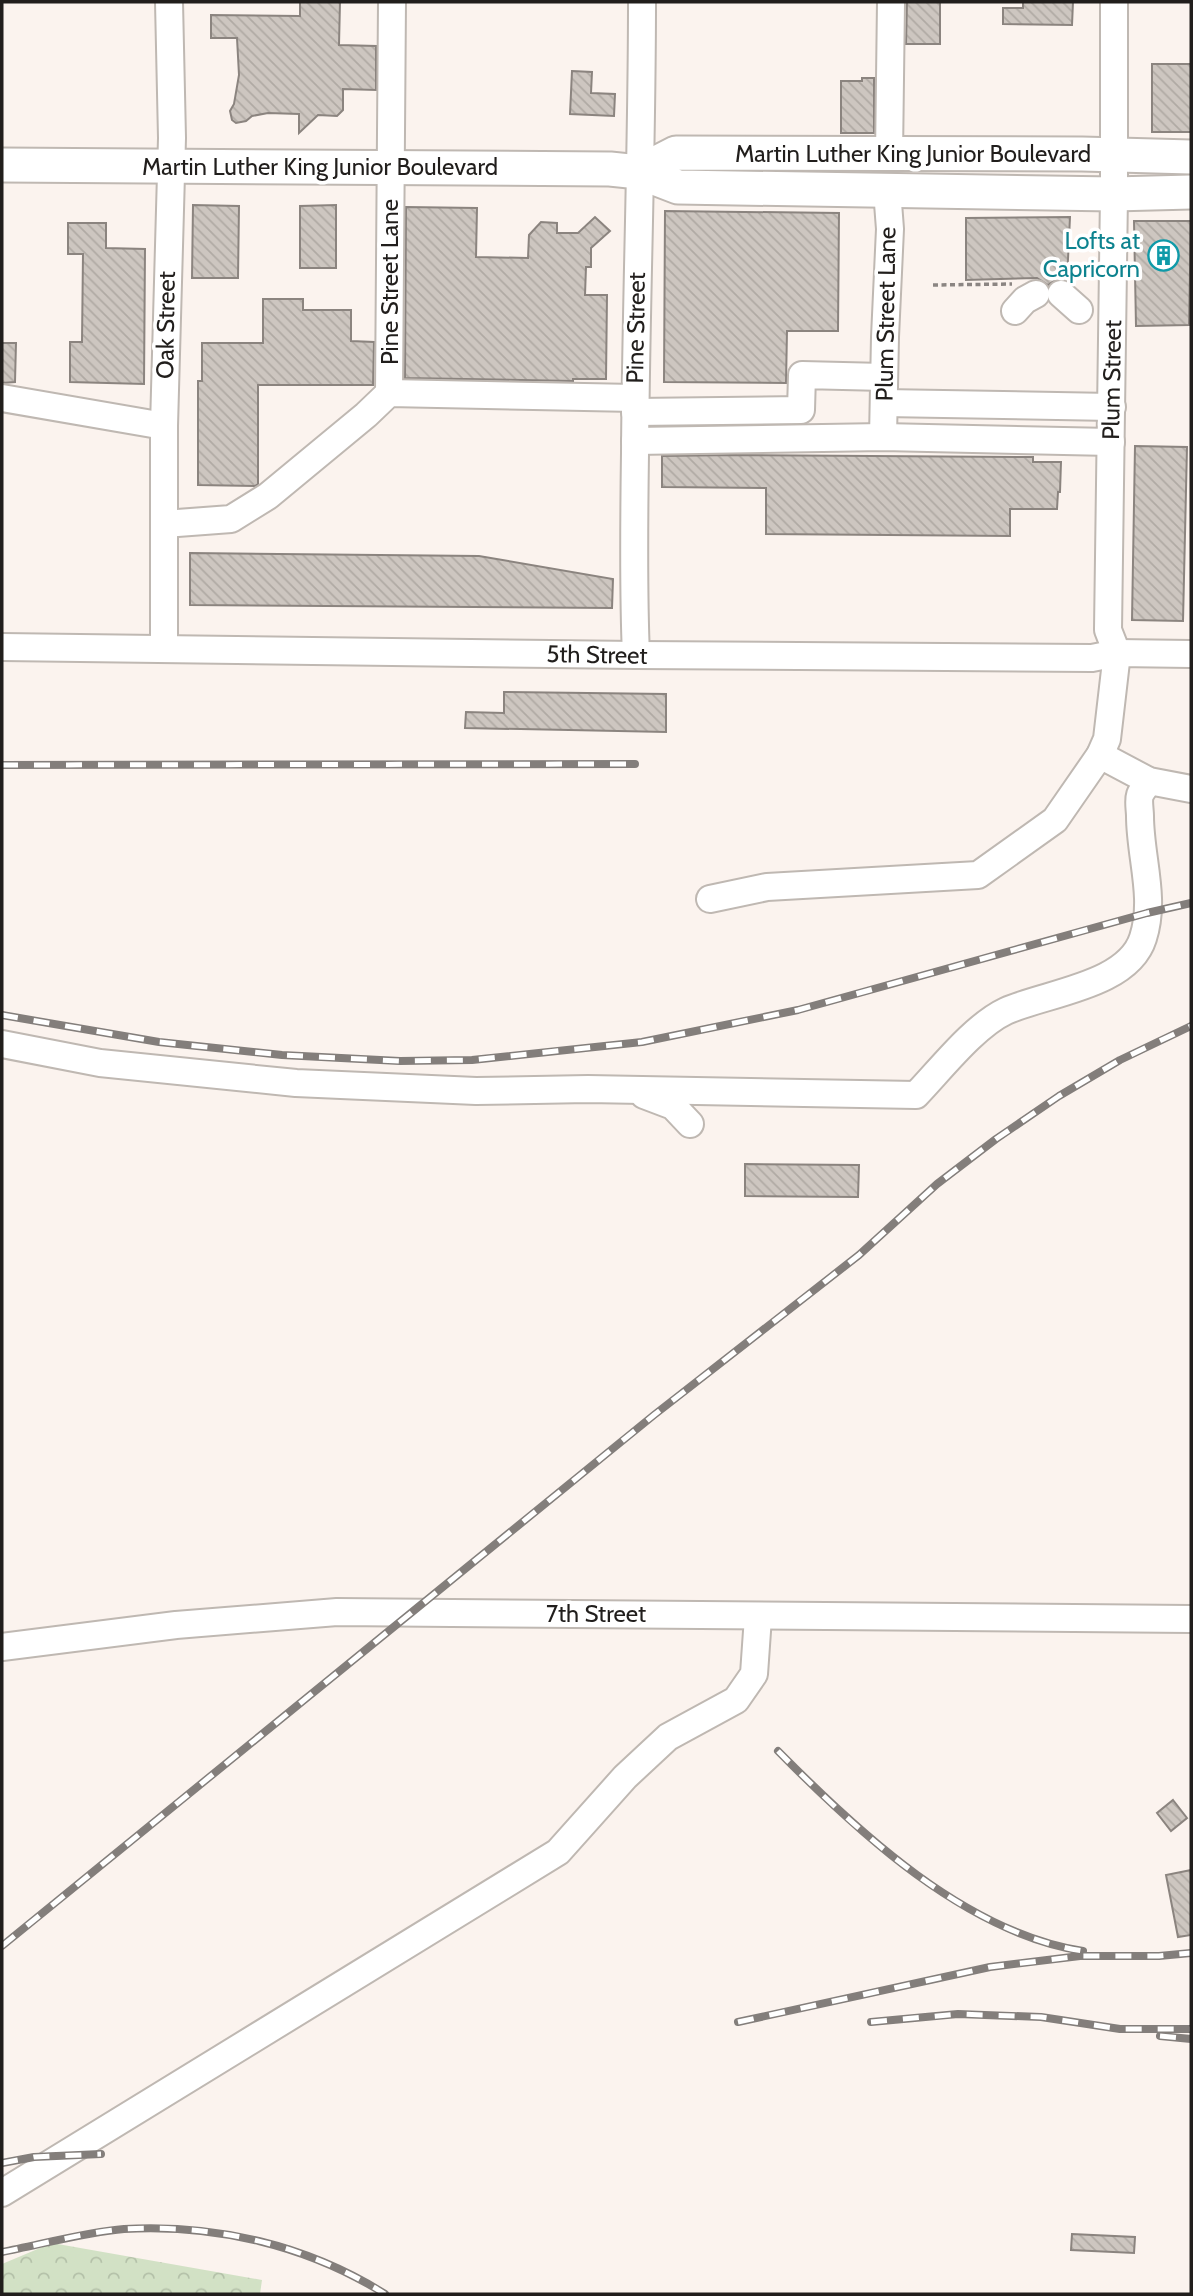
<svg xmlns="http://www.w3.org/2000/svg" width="1193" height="2296" font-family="Cabin,sans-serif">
<defs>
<pattern id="forest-crowns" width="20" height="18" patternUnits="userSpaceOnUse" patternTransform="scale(1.75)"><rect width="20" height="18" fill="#d2e1c5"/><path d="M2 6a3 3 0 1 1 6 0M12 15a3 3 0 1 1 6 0" fill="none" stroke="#b4c1a9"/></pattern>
<pattern id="building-back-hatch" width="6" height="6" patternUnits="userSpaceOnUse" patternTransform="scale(1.75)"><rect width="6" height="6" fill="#cdc6c0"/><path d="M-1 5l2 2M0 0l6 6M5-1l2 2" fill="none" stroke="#b0aaa4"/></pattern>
</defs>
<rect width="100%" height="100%" fill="#fbf3ee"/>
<polygon fill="url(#forest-crowns)" points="52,2243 262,2280 260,2294 2,2294 2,2264"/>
<g fill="url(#building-back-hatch)" stroke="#8b847f" stroke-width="2">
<polygon points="300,2 340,2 339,45 376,46 376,90 343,89 343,110 337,116 318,115 299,133 299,114 268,113 252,116 246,121 236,123 232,120 230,111 234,104 239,75 237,38 211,38 211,15 300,16"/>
<polygon points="907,2 940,2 940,44 906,44"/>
<polygon points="1023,2 1073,2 1072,25 1003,24 1003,8 1023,8"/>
<rect x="1152" y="64" width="39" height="68"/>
<polygon points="572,71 592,72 591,93 615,94 614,116 570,114"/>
<polygon points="862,78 874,78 874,133 841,133 841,81 862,81"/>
<polygon points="193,205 239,206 238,278 192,278"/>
<polygon points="336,205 336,268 300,268 300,206"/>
<polygon points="406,207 477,208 476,257 528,258 529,235 541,222 557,223 557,233 578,233 595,217 610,231 591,248 591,267 586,267 585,295 607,295 606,379 573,379 573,381 405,378"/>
<polygon points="665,211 839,213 838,331 787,331 786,383 664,382"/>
<polygon points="1070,217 1067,280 1057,279 1048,285 1037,278 966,280 966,218"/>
<polygon points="1134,221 1191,221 1189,325 1136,326"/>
<polygon points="68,223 106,223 106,248 145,249 144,384 70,382 70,342 82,342 83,254 68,254"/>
<polygon points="263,299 303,299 303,310 351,310 351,341 374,342 373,385 258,385 258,484 255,486 198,485 198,381 202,381 202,343 263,343"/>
<polygon points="2,343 16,343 15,382 2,383"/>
<polygon points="1135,446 1187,447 1183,621 1132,620"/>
<polygon points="732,455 1033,457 1033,462 1061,462 1060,492 1058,492 1057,509 1010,509 1010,536 766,534 766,488 662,487 662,456"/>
<polygon points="190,553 479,556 613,579 612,608 190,605"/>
<polygon points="504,692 666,694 666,732 465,728 466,712 504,713"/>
<polygon points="745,1164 859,1165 858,1197 745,1196"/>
<polygon points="1173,1800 1187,1818 1171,1831 1157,1813"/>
<polygon points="1191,1870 1191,1935 1178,1937 1166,1875"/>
<polygon points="1072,2234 1135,2237 1134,2253 1071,2250"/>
</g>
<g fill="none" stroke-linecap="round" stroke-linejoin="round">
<defs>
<g id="minor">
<polyline points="889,155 891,2"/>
<polyline points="1061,294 1079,310"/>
<polyline points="1015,311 1025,300 1036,294"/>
<polyline points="389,393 392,2"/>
<polyline points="2,398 164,426"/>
<polyline points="884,403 1112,407"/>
<polyline points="635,412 801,410 802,375 884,377"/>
<polyline points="883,437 885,337 890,229 887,190"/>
<polyline points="635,441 883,437 1111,442"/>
<polyline points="164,524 231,519 268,496 366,415 389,393 635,398"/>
<polyline points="2,647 636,655 1092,658 1117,653 1191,654"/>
<polyline points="164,649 164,426 172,138 169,2"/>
<path d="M636,655C633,588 634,521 635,453C636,303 642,152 642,2"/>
<polyline points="1100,755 1149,781 1191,789"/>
<polyline points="710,899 767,887 978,875 1055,820 1100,755 1107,739 1117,653 1108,630 1114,194 1114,2"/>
<path d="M2,1044L100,1063L296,1083L476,1091L588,1089L916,1095C941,1069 974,1026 1006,1011C1046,993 1128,986 1143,938C1156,898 1140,857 1140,816C1140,810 1138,801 1140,795C1142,790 1146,786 1149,781"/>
<polyline points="644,1095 673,1106 690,1124"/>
<polyline points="2,1647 176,1625 337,1612 1191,1619"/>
<polyline points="2,2193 558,1852 625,1777 668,1737 736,1700 754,1674 758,1617"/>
</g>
<g id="major">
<polyline points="2,165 610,169 639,172 678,187 1114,194 1191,192"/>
<polyline points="639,172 676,153 1082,154 1191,157"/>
</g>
</defs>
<use href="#minor" stroke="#bfb8b2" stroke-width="30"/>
<use href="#major" stroke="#bfb8b2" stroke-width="37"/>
<polyline stroke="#8b8582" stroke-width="3.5" stroke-dasharray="5 3.5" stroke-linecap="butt" points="933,285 1012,284"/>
<use href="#minor" stroke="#fff" stroke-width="26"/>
<use href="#major" stroke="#fff" stroke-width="33"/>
<defs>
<g id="rail">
<polyline points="2,765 635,764"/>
<polyline points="2,1015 159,1042 282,1055 400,1061 472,1060 642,1042 798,1010 1147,913 1191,903"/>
<path d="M778,1751C858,1832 966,1933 1083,1951"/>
<polyline points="2,1946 654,1415 859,1255 937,1184 996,1139 1059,1096 1120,1060 1191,1026"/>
<polyline points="738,2022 990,1967 1080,1956 1159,1956 1191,1953"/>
<polyline points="871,2022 958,2014 1041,2017 1120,2029 1191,2029"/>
<polyline points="1160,2036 1191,2039"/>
<polyline points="2,2163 34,2157 101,2154"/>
<path d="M2,2252C39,2245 86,2232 124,2229C216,2224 307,2245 385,2294"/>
</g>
</defs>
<use href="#rail" stroke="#837e7b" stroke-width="8"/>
<use href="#rail" stroke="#fff" stroke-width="5" stroke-dasharray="16" stroke-linecap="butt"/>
</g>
<defs>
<symbol id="building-ring" viewBox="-11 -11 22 22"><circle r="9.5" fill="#fff" stroke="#0f9aa8" stroke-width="1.5"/><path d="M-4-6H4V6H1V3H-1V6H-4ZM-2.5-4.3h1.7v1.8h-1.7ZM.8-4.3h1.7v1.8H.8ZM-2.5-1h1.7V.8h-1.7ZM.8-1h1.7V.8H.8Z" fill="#0f9aa8"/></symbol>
</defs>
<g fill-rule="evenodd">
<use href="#building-ring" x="1146" y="238" width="35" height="35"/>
</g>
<g text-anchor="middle" stroke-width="7" stroke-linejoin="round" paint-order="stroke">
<g font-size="24" fill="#211e1c" stroke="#fff">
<text x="913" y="162">Martin Luther King Junior Boulevard</text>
<text x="320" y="175">Martin Luther King Junior Boulevard</text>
<text transform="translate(390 282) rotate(-90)" y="8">Pine Street Lane</text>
<text transform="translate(886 314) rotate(-89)" y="8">Plum Street Lane</text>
<text transform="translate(166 325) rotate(-89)" y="8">Oak Street</text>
<text transform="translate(636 328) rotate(-89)" y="8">Pine Street</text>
<text transform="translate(1112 380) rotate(-89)" y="8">Plum Street</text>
<text transform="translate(597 655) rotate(1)" y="8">5th Street</text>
<text x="596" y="1622">7th Street</text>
</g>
<g font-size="24" fill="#0d838f" stroke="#fff" text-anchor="end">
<text x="1140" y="249">Lofts at<tspan x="1140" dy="28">Capricorn</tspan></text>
</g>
</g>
<rect width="1193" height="2296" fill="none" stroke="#211e1c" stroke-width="7"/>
</svg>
